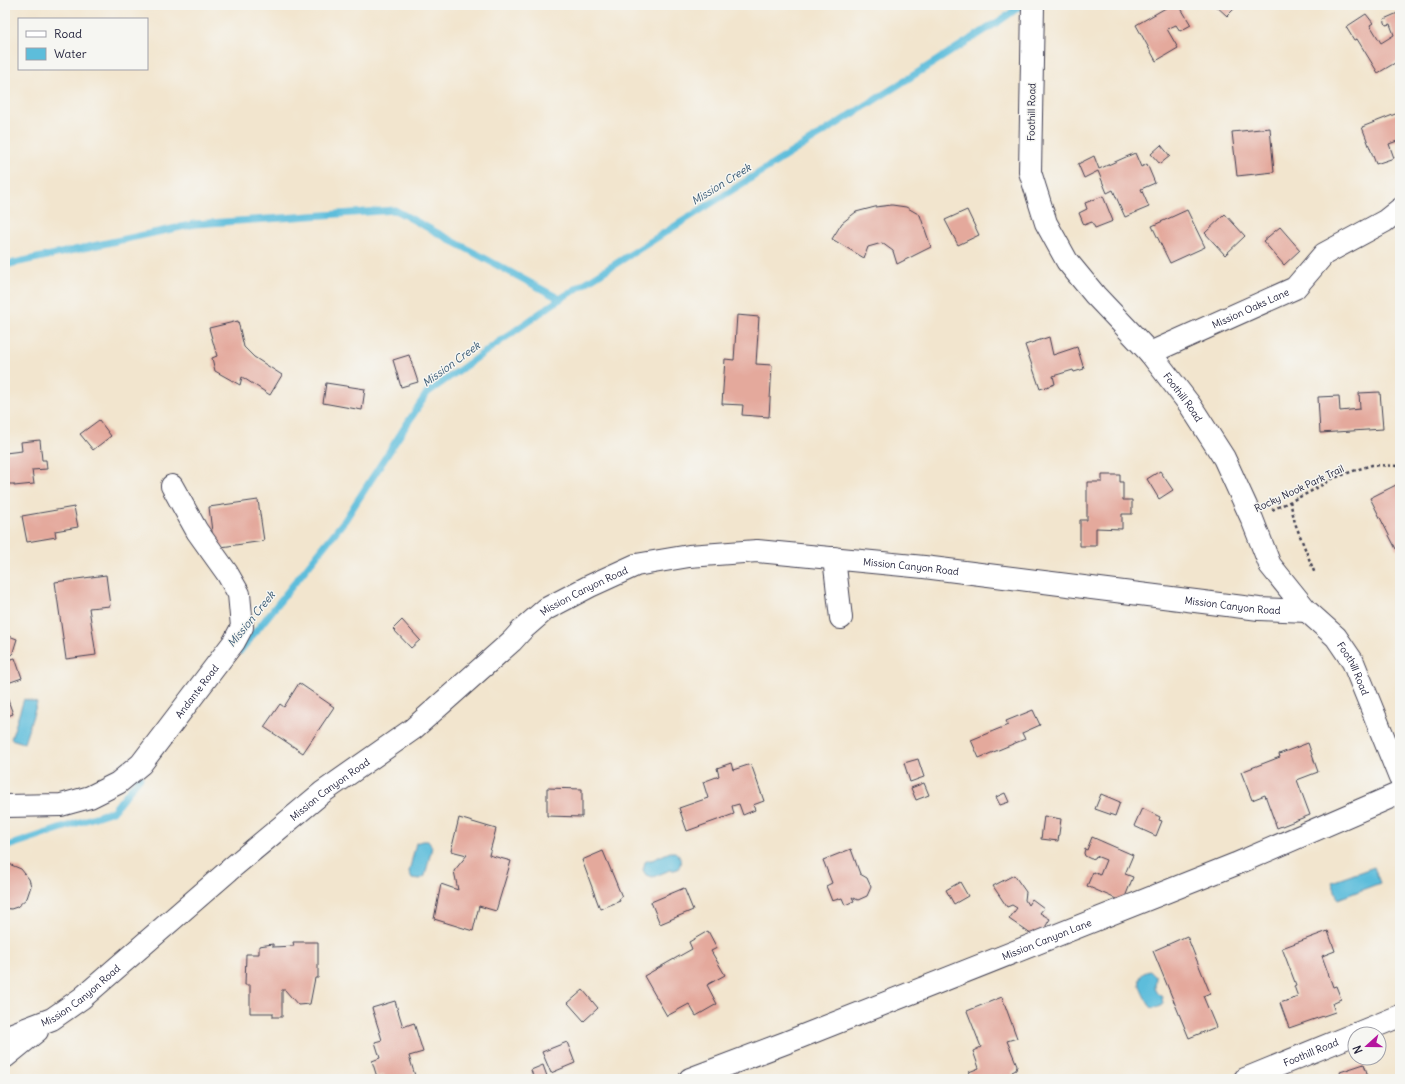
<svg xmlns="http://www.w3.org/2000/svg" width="1405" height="1084" font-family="Delius,sans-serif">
<rect width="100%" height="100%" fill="#f6f6f2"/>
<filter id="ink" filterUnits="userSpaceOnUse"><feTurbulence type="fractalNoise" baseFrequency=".025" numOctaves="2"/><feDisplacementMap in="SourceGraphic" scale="8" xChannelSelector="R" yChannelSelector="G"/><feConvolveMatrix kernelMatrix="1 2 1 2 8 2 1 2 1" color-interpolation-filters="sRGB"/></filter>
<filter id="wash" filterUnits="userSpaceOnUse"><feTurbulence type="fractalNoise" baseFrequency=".012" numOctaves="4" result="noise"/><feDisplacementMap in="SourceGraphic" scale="16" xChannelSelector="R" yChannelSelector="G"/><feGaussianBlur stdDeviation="0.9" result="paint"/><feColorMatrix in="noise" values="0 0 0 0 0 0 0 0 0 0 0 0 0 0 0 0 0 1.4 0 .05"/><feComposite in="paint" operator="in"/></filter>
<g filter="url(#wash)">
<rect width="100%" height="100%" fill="#f2e5ce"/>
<g fill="#5dbddb" stroke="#40708b">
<polygon points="24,699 37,703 24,743 11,739"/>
<polygon points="422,841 428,841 432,847 425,876 419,879 412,878 409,872 416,843"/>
<path d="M670,852H675C681,856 682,863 678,869L674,870H670L653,877L646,875L643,870L645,862L649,860H652Z"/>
<polygon points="1374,867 1380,883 1338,899 1332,882"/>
<path d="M1150,971L1156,977L1155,988L1157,992L1162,997L1163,1004L1159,1007L1152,1008L1150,1006C1144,997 1130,974 1150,971Z"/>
</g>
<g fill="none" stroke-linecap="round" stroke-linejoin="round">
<g stroke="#5dbddb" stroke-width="7">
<polyline points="5,265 195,224 395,210 560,299"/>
<polyline points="240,651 345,520 427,393 560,299 1001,20 1022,5"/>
<polyline points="5,849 8,846 113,811 140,777"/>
</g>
</g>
<g id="blocks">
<g fill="#e4a99c">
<polygon points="1171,5 1179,5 1191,25 1180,31 1176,25 1167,29 1178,48 1156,61 1136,25"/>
<polygon points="1215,5 1238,5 1227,16"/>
<polygon points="1400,12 1400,60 1378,73 1357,39 1354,40 1346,27 1366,14 1373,23 1370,25 1381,43 1394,35 1390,24 1386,25 1384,19"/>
<polygon points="1398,113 1400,117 1400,140 1389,144 1394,158 1376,164 1362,127"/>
<polygon points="1270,128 1274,172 1237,176 1232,132"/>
<polygon points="1161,145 1170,156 1160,164 1151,154"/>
<polygon points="1135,153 1141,167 1147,164 1155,183 1141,189 1149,207 1125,217 1113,190 1107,193 1098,171 1084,178 1078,164 1094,156 1099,169"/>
<polygon points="1103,196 1113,221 1095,228 1092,222 1084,225 1079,213 1087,209 1085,203"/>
<polygon points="892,205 906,207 920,215 931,247 897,264 893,251 882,243 868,247 864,258 832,239 842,223 856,212 875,207"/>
<polygon points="967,210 979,235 958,245 945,220"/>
<polygon points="1187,210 1205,247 1170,263 1152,226"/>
<polygon points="1225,214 1245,236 1225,255 1205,233"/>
<polygon points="1280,227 1300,250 1284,265 1263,241"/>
<polygon points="737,315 759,317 756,364 772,365 769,417 742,415 743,405 722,404 725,359 734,360"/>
<polygon points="238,321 244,347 254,357 282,375 270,395 242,377 240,385 215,371 212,358 217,356 209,328"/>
<polygon points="1049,337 1053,355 1077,347 1084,369 1074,372 1073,370 1053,376 1055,384 1040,389 1025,345"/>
<polygon points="409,355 418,382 401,387 393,360"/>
<polygon points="326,383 365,389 362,410 323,403"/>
<polygon points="1380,392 1383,429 1320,433 1318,397 1339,396 1340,411 1360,409 1359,393"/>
<polygon points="99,420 111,436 93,450 80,434"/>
<polygon points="40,440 42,460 46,460 47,469 32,470 34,484 14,486 14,484 5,484 5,453 22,451 21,442"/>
<polygon points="1160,471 1173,490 1159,499 1147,479"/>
<polygon points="1102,475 1120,475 1120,482 1123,482 1123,500 1132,500 1132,514 1122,514 1122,529 1096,528 1096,546 1080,546 1080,520 1087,520 1087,482 1102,482"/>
<polygon points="1400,483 1400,547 1396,549 1370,498"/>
<polygon points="258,500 264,541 214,548 209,507"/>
<polygon points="74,507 78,527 55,531 56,537 27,542 22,516"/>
<polygon points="106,575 110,606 89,608 96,655 66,659 55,582"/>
<polygon points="402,620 420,640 411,648 393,629"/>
<polygon points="9,636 17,639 12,655 5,652 5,646"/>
<polygon points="15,658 22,678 5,684 5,661"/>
<polygon points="299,683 334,707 303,753 264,727 280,704 284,707"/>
<polygon points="5,692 13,714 5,717"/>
<polygon points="1033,710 1040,725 1022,733 1025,739 979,758 971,740 1008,725 1006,721"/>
<polygon points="1308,743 1318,772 1297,780 1310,815 1277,828 1265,795 1252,800 1241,772 1280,757 1279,754"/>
<polygon points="918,759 924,777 910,782 904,763"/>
<polygon points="731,763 733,770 751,764 764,801 753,805 755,810 743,815 739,804 732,806 734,814 687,831 679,808 708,798 703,782 719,776 717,768"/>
<polygon points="924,783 929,795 916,800 911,788"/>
<polygon points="547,788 582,789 582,817 547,816"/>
<polygon points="1005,793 1009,802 1000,805 996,797"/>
<polygon points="1101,794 1120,802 1115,816 1095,809"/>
<polygon points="1142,808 1160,817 1159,820 1162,821 1156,836 1134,826"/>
<polygon points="1044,816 1061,819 1058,841 1041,839"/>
<polygon points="459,818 496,829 489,855 511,861 496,911 479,906 473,931 434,919 441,884 458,890 454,871 467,855 451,851"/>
<polygon points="1092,837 1133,855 1125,874 1133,877 1123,902 1087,886 1093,872 1100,875 1106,860 1096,856 1095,858 1091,859 1085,856 1084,853 1085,849 1087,850"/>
<polygon points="851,849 860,874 867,878 871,887 867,896 858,900 852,897 854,901 845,905 842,898 832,901 826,886 832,883 823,860"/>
<polygon points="603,851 622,897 619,899 620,901 600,909 582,860"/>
<polygon points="9,864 21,869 29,879 31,886 27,898 17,907 11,909 5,908 5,865"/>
<polygon points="1014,875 1026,892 1025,900 1028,905 1032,899 1044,908 1040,913 1050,919 1038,939 1009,919 1017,908 1012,905 1007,907 993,886"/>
<polygon points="960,882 968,896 954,904 946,890"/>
<polygon points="684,888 693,910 660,924 651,902"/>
<polygon points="708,931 717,948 711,951 725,975 707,985 717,1004 696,1016 689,1004 667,1016 644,976 692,949 689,942"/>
<polygon points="1328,931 1335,951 1322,956 1333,987 1336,986 1341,999 1332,1003 1335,1012 1289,1028 1280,1003 1298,997 1294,986 1296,985 1282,948"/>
<polygon points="1187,936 1210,993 1203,996 1216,1027 1189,1038 1153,951"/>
<polygon points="293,942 318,942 318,978 315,978 310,1004 298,1005 285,990 282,990 282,1017 273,1017 273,1013 250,1013 250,985 245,985 246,954 259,954 259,946 273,944 273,947 294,946"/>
<polygon points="583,990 598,1008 584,1021 568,1003"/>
<polygon points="1002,997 1017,1038 1007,1041 1017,1065 1016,1070 1012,1072 1014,1079 972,1079 969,1072 979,1068 973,1051 981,1047 967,1011"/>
<polygon points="395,1001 403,1027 414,1023 423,1052 409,1056 416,1079 385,1079 384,1075 377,1077 372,1061 380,1058 375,1042 382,1040 372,1008"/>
<polygon points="567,1042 575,1063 551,1073 542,1052"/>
<polygon points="1364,1064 1369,1079 1342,1079 1340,1072"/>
<polygon points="543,1065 548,1079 534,1079 531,1070"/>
</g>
</g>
</g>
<g filter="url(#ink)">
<use href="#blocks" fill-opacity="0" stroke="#413f51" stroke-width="1"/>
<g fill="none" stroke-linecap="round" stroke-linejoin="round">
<defs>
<g id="minor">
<path id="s1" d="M1150,353L1295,288L1324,254L1385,221L1400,209"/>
<polyline points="834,558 841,618"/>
<path id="s2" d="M5,806L61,805L90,797L118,783L141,764L234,642L242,627L239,594L227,573L197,531L172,486"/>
<polyline points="1356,1034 1400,1016"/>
<path id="s3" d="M5,1037L52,1019L82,998L234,866L323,792L413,729L512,641L522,630L546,609L590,586L636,565L689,556L757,551L924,567L1259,609L1307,611"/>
<polyline points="5,1057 37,1031"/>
<path id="s4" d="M690,1079L785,1043L1236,864L1400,793"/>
<path id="s5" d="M1245,1079L1355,1034"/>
</g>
<g id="major">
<path id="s6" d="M1033,5L1030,172L1046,223L1067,261L1095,295L1150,353L1190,405L1224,458L1252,519L1270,565L1307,611L1336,637L1353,662L1400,778"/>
</g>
</defs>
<use href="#minor" stroke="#413f51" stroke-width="24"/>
<use href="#major" stroke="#413f51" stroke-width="24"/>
<g stroke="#413f51" stroke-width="2.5" stroke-dasharray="3 3" stroke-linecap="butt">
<polyline points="1290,501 1295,523 1315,574"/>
<polyline points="1272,510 1308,493 1332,479 1356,470 1372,465 1400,466"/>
</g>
<use href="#minor" stroke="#fff" stroke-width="22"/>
<use href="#major" stroke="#fff" stroke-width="22"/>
</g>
</g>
<g text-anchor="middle" stroke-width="3" stroke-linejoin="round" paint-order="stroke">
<g font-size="10" fill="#22223b" stroke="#f6f6f2">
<text transform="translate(1031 112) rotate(-89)" y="4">Foothill Road</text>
<text dy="4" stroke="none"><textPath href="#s1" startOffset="110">Mission Oaks Lane</textPath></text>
<text dy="4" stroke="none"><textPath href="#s6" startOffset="443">Foothill Road</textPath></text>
<text transform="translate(1299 488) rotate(-25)" y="4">Rocky Nook Park Trail</text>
<text dy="4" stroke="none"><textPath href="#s3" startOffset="1070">Mission Canyon Road</textPath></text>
<text dy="4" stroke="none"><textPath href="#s3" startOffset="735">Mission Canyon Road</textPath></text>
<text dy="4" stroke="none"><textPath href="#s3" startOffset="1394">Mission Canyon Road</textPath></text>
<text dy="4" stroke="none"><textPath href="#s6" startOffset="767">Foothill Road</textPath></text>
<text dy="4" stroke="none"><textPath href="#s2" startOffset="239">Andante Road</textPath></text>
<text dy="4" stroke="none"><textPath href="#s3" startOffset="411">Mission Canyon Road</textPath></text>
<text dy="4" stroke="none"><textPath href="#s4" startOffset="383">Mission Canyon Lane</textPath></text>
<text dy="4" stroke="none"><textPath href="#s3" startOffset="87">Mission Canyon Road</textPath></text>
<text dy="4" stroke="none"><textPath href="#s5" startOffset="71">Foothill Road</textPath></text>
</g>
<g font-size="11" font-style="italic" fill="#375873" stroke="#f6f6f2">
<text transform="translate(721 184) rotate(-32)" y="4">Mission Creek</text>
<text transform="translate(451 364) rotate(-36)" y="4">Mission Creek</text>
<text transform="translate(251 619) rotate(-51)" y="4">Mission Creek</text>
</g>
</g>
<rect width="1405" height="1084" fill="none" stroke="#f6f6f2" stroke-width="20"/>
<rect x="18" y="18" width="130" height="52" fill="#f6f6f2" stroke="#a1a1a9"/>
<rect x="26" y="31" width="20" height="6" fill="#ffffff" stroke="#a1a1a9"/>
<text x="54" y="38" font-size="12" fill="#22223b">Road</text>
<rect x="26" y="48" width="20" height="12" fill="#5dbddb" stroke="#a1a1a9"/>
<text x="54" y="58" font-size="12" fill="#22223b">Water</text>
<g transform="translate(1367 1046) rotate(249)"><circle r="19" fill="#f6f6f2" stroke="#a1a1a9"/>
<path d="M0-3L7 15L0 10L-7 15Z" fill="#b5179e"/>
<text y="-6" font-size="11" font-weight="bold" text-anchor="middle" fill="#22223b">N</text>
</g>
</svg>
